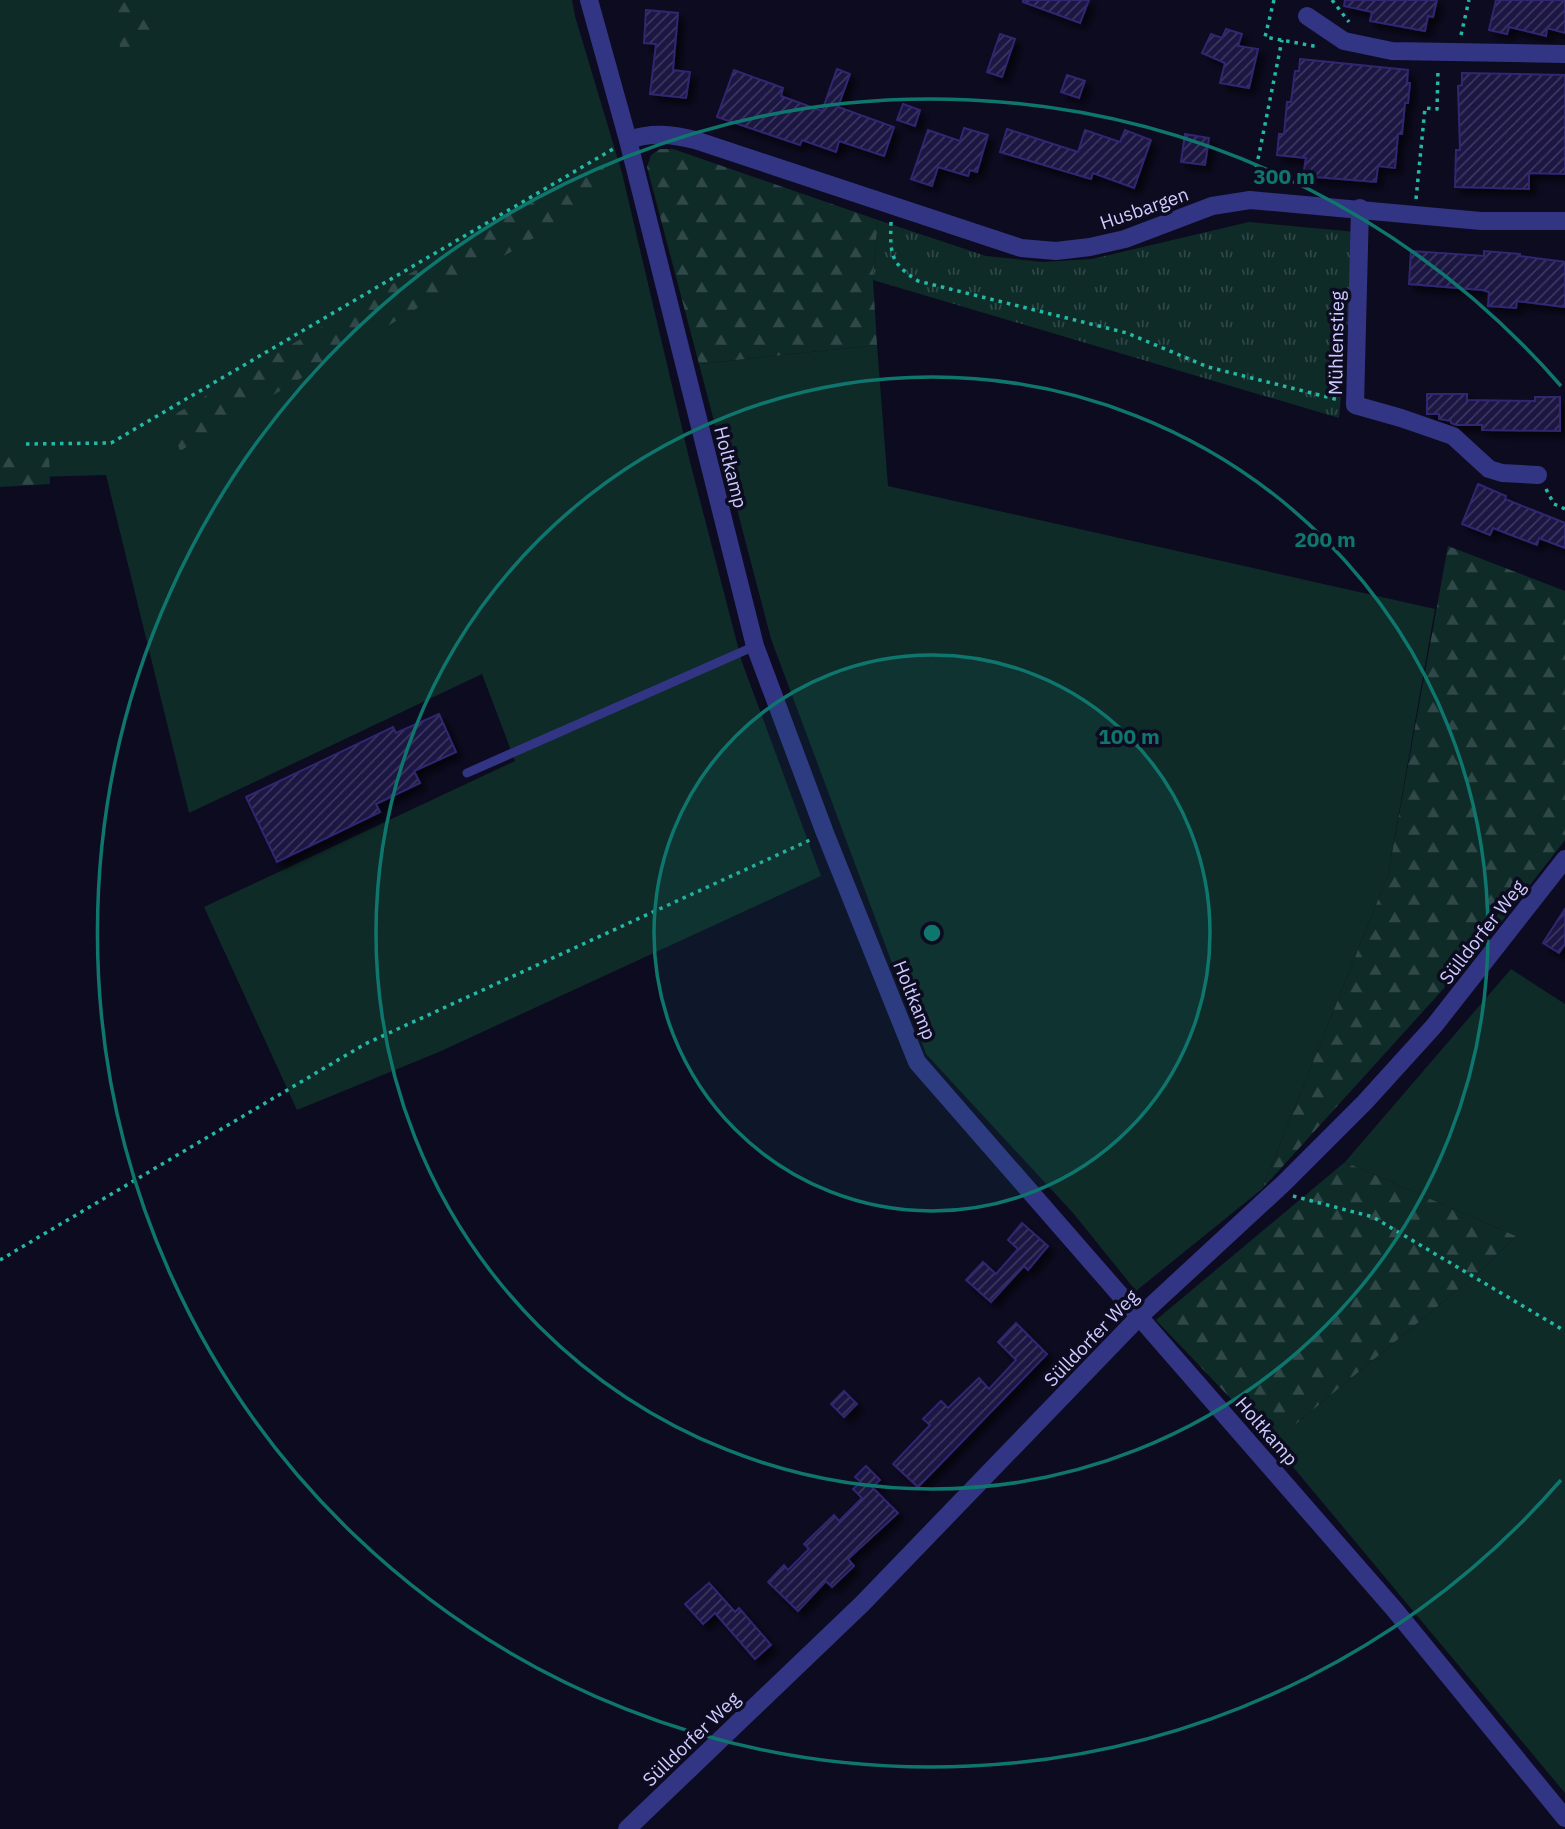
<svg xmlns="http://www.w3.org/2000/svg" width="1565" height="1829" font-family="'IBM Plex Sans',sans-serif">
<defs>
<pattern id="forest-firs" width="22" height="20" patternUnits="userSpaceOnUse" patternTransform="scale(1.75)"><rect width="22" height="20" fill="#0e2b28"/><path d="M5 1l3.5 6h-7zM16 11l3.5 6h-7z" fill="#304848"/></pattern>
<pattern id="park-tufts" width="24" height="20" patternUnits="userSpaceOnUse" patternTransform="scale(1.75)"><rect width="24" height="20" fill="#0e2b28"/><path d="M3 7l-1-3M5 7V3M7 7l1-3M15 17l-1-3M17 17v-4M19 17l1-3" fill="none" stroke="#304848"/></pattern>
<pattern id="building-hatch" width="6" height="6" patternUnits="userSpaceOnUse" patternTransform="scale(1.75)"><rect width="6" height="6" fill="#1c1643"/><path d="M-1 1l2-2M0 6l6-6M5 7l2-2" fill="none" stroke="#3c375f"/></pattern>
<filter id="shadow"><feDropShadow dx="6" dy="6" stdDeviation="3.5" flood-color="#0009"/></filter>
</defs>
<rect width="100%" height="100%" fill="#0d0b20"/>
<g fill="#0e2b28">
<polygon points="0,0 572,0 575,16 622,173 690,462 742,662 821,876 439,1052 297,1110 204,907 515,761 482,674 189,813 106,475 0,478"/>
<polygon points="877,345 888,486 1435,609 1388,875 1262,1189 1136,1291 1073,1213 926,1054 771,639 699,364"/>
<polygon points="1511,969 1565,1004 1565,1793 1273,1443 1478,1273 1516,1236 1345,1162"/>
</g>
<g fill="url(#forest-firs)">
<polygon points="113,0 146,0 154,46 120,47"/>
<polygon points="660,149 673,149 878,220 873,280 877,345 699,364 647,167 651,155"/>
<polygon points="601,159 610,192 180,451 169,418"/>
<polygon points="0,456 49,456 50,484 0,487"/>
<polygon points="1448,546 1565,591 1565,840 1485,943 1262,1189 1388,875"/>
<polygon points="1345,1162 1516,1236 1478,1273 1273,1443 1156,1320"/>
</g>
<polygon fill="url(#park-tufts)" points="878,220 986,256 1043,262 1092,259 1249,222 1356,232 1339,418 873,280"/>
<g fill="url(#building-hatch)" stroke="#302671" stroke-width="2" filter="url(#shadow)">
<polygon points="1023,0 1089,0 1080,23 1023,2"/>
<polygon points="1345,0 1437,0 1433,17 1428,16 1425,31 1370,21 1372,12 1344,6"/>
<polygon points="1496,0 1565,0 1565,33 1547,28 1546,36 1509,27 1507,34 1489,30"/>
<polygon points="646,10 678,13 673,70 690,72 686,98 650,94 656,44 644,43"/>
<polygon points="1226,29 1242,34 1238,46 1258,49 1249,88 1220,83 1225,63 1202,53 1211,34 1222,38"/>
<polygon points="1000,34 1015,39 1002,77 987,72"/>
<polygon points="1300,59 1408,70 1407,83 1410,83 1408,103 1405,103 1402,134 1398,134 1395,168 1378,166 1376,182 1303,176 1306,158 1277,155 1279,134 1284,134 1287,102 1291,102 1295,71 1299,71"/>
<polygon points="837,69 850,74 838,107 894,127 884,156 839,141 836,152 802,140 800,145 717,117 734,70 783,88 781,96 822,111"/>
<polygon points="1462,73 1565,75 1565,174 1529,173 1529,189 1455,187 1456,150 1460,150 1458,86 1462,85"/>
<polygon points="1067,75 1085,81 1079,98 1061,92"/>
<polygon points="903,104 920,110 915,126 897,120"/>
<polygon points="964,128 988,135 977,172 970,170 968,176 938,167 932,186 911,179 928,130 960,141"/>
<polygon points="1007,129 1078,152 1085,130 1120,142 1125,130 1151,140 1134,188 1093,173 1091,179 1000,152"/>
<polygon points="1185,134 1209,138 1205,165 1181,162"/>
<polygon points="1411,251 1484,256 1484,251 1520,254 1520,256 1565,262 1565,307 1517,301 1516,308 1488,306 1489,292 1482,290 1409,284"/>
<polygon points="1427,394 1467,394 1467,400 1535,401 1535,397 1560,397 1560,431 1482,430 1482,425 1456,425 1451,423 1451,421 1439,419 1439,414 1427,414"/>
<polygon points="1478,484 1506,496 1505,499 1565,523 1565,548 1539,538 1537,545 1493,528 1490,535 1462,524"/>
<polygon points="439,714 456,752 414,771 420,783 376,804 380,812 277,862 246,797 393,727 396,733"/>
<polygon points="1565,909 1565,944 1559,953 1543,943"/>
<polygon points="1022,1223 1048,1246 1028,1270 1024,1266 991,1302 966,1280 983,1262 996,1274 1018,1249 1008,1240"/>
<polygon points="1016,1323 1047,1354 918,1487 893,1464 930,1425 923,1419 941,1401 948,1408 979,1378 989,1389 1016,1360 998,1342"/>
<polygon points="844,1391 857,1404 844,1417 831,1404"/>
<polygon points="866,1466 880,1480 872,1487 898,1513 848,1559 854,1566 832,1587 826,1581 798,1611 768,1582 784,1565 788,1570 809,1549 804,1544 834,1515 839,1521 862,1498 853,1489 861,1482 855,1477"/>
<polygon points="709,1583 735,1612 739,1608 771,1645 755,1659 715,1613 703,1624 685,1604"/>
</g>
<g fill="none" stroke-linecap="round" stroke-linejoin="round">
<g stroke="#24b9a6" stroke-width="3.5" stroke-dasharray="3.5 5" stroke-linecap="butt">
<polyline points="1274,0 1265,37 1319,47"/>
<polyline points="1332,0 1349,22"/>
<polyline points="1461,35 1469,0"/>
<polyline points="1253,184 1282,40"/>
<polyline points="1416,199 1425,108 1437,109 1438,70"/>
<path d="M891,222C890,254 890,263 918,281L1127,333L1208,367L1339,400"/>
<polyline points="26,444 111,443 613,149"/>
<polyline points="1546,489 1554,504 1565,509"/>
<polyline points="1293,1196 1373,1217 1565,1331"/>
<polyline points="0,1260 365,1044 810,840"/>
</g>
<polyline stroke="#323583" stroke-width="9" points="467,773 755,646"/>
<g stroke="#323583" stroke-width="18">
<polyline points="589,0 628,140 755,646 825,833 917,1062 1394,1609 1565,1818"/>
<polyline points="1307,16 1344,41 1392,51 1565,54"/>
<path d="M628,140C652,132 671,134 695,140L1021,248L1056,251L1090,247L1125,239L1212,206L1250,200L1481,221H1565"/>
<polyline points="1360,208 1355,405 1401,418 1453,436 1489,469 1502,473 1538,475"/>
<polyline points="627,1829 862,1604 1139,1317 1284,1183 1365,1102 1434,1026 1565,859"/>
</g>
</g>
<circle cx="932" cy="933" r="278" fill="#0f766e" fill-opacity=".12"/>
<g fill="none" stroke="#0f766e" stroke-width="3.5">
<circle cx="932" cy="933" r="278"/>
<circle cx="932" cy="933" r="556"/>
<path d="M1561 1480A834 834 0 1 1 1561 386"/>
</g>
<g text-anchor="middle" stroke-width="7" stroke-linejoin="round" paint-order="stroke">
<g font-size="19" fill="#cdcbff" stroke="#0d0b20">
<text transform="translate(1144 208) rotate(-19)" y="7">Husbargen</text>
<text transform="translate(1336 343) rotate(-89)" y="7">Mühlenstieg</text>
<text transform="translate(731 467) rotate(76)" y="7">Holtkamp</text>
<text transform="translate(1482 932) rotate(-52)" y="7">Sülldorfer Weg</text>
<text transform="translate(915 1000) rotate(68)" y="7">Holtkamp</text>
<text transform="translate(1091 1338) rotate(-46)" y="7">Sülldorfer Weg</text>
<text transform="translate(1267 1431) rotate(49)" y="7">Holtkamp</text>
<text transform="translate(691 1739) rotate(-44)" y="7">Sülldorfer Weg</text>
</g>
</g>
<circle cx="932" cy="933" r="10" fill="#0f766e" stroke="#0d0b20" stroke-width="3.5"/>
<g font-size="21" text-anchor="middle" font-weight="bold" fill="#0f766e" stroke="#0d0b20" stroke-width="7" stroke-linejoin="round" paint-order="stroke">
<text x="1284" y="184">300 m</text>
<text x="1325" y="547">200 m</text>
<text x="1129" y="744">100 m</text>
</g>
</svg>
